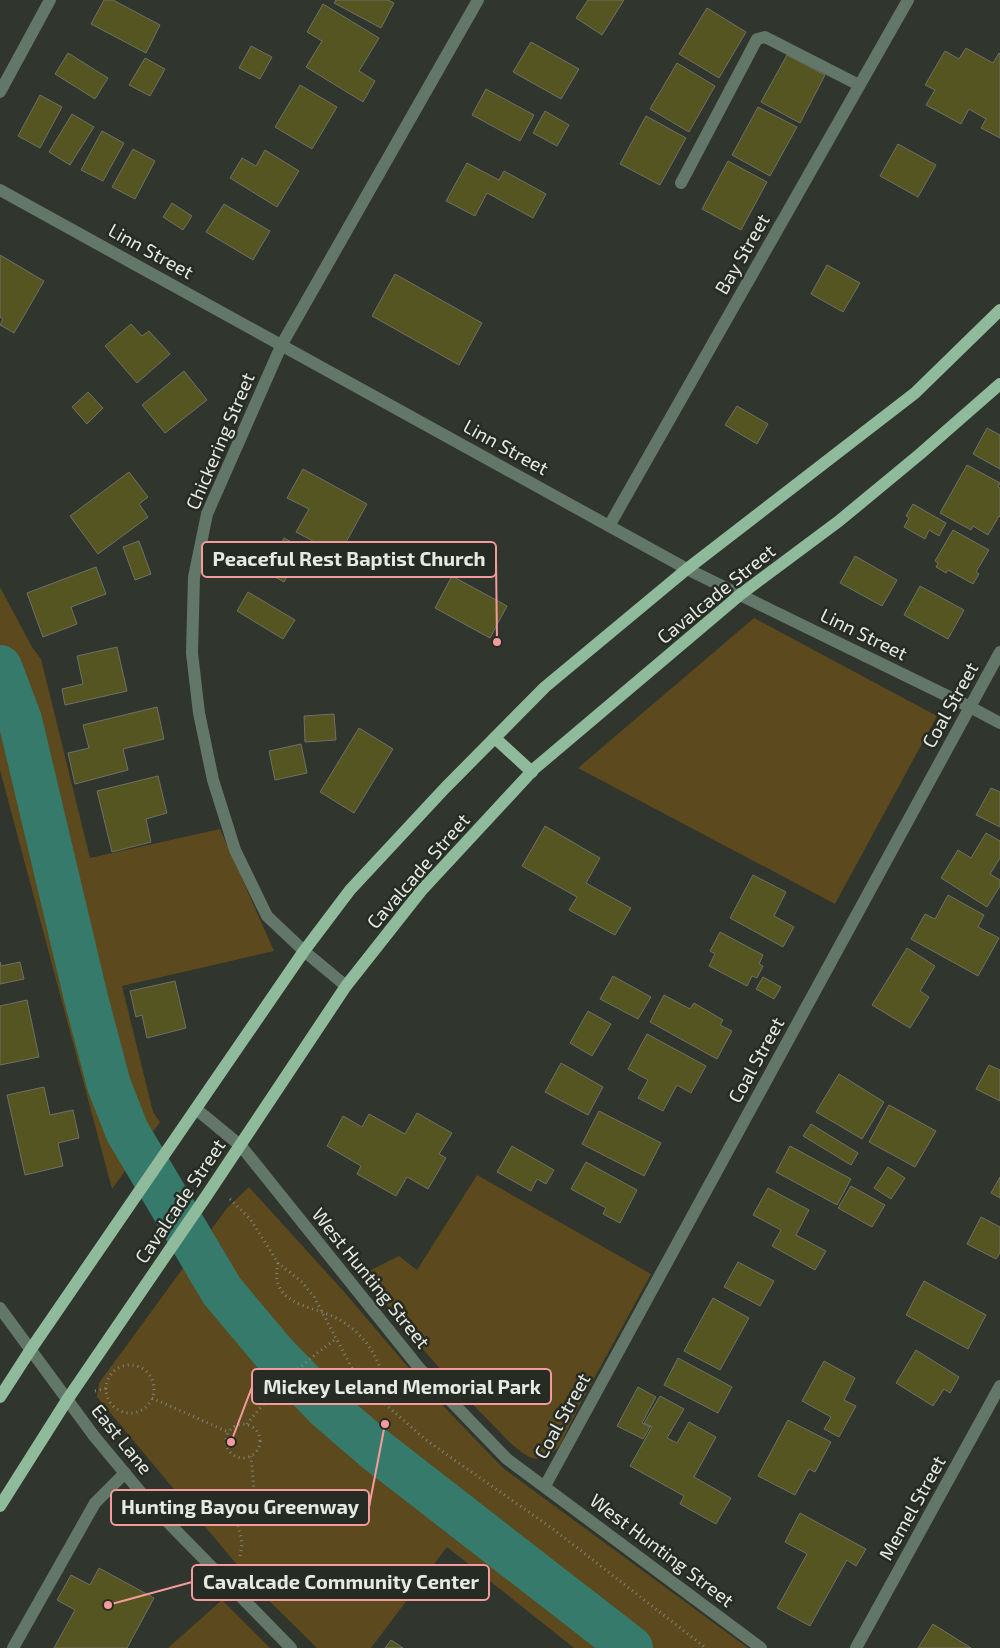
<svg xmlns="http://www.w3.org/2000/svg" width="1000" height="1648" font-family="'Exo 2',sans-serif">
<rect width="100%" height="100%" fill="#30352d"/>
<g fill="#5c491d">
<polygon points="0,587 32,647 41,659 90,858 220,829 274,951 122,986 153,1112 160,1122 112,1189 0,770"/>
<polygon points="754,618 937,716 835,904 578,768"/>
<path d="M477,1175L651,1274L578,1408L559,1447C552,1453 542,1461 532,1458C517,1452 503,1435 492,1424C444,1376 403,1327 363,1274L399,1256L417,1270Z"/>
<polygon points="249,1187 346,1294 425,1387 503,1468 748,1648 574,1648 447,1547 371,1648 317,1648 315,1646 258,1590 97,1397 99,1383 227,1208"/>
<polygon points="222,1600 270,1648 168,1648"/>
</g>
<g fill="none" stroke-linecap="round" stroke-linejoin="round">
<polyline stroke="#367a6b" stroke-width="44" points="0,667 20,720 86,998 109,1085 127,1131 222,1291 274,1353 326,1407 376,1450 631,1648"/>
</g>
<g fill="#555521" stroke="#6f7066">
<polygon points="104,0 113,0 160,25 146,53 91,24"/>
<polygon points="336,0 388,0 394,3 381,28 334,3"/>
<polygon points="588,0 624,0 602,35 576,18"/>
<polygon points="323,4 379,38 359,71 375,81 363,102 306,67 322,41 307,32"/>
<polygon points="707,8 746,32 719,78 679,54"/>
<polygon points="531,42 579,69 561,99 513,72"/>
<polygon points="251,46 272,57 260,79 239,68"/>
<polygon points="966,48 993,63 999,53 1000,54 1000,138 981,128 986,119 969,109 961,124 926,105 935,90 925,85 945,51 959,59"/>
<polygon points="68,53 108,78 95,99 55,74"/>
<polygon points="787,55 825,75 800,123 761,102"/>
<polygon points="145,58 165,69 150,96 129,85"/>
<polygon points="677,63 715,86 689,132 650,109"/>
<polygon points="300,85 337,107 312,149 275,127"/>
<polygon points="486,89 534,115 520,141 472,115"/>
<polygon points="40,95 62,107 40,148 18,136"/>
<polygon points="758,107 797,127 770,176 732,155"/>
<polygon points="545,111 569,125 557,146 533,133"/>
<polygon points="72,114 94,127 70,165 49,152"/>
<polygon points="646,116 686,138 660,185 620,164"/>
<polygon points="102,131 124,143 103,181 81,170"/>
<polygon points="898,144 936,165 918,197 880,176"/>
<polygon points="133,149 155,161 135,199 112,187"/>
<polygon points="265,150 299,171 277,207 230,178 242,158 256,166"/>
<polygon points="728,161 767,182 741,230 702,209"/>
<polygon points="467,163 499,180 504,171 546,194 533,218 487,193 475,216 446,201"/>
<polygon points="172,203 192,216 183,230 163,217"/>
<polygon points="224,204 270,231 253,260 206,232"/>
<polygon points="0,255 44,281 14,333 0,325 3,319 0,317"/>
<polygon points="827,265 860,283 843,312 811,294"/>
<polygon points="395,274 482,323 459,365 372,316"/>
<polygon points="131,324 142,336 149,331 170,354 137,383 105,346"/>
<polygon points="184,371 207,400 165,433 142,405"/>
<polygon points="88,392 103,408 87,424 72,407"/>
<polygon points="737,406 768,424 757,444 725,425"/>
<polygon points="987,428 1000,435 1000,469 973,454"/>
<polygon points="967,465 1000,483 998,487 1000,488 1000,517 999,516 988,535 973,526 971,530 940,513"/>
<polygon points="303,469 367,504 339,555 296,532 309,509 287,498"/>
<polygon points="129,472 148,497 139,504 148,517 98,554 70,516"/>
<polygon points="913,504 946,523 939,536 929,530 925,539 904,527 909,518 906,516"/>
<polygon points="953,530 989,550 976,572 979,574 973,584 948,570 946,573 936,567 938,563 935,561"/>
<polygon points="284,538 302,548 284,582 266,572"/>
<polygon points="139,541 151,574 135,580 123,547"/>
<polygon points="855,556 897,580 882,606 840,583"/>
<polygon points="96,567 106,594 71,607 77,624 43,637 27,593"/>
<polygon points="452,576 507,606 490,638 435,608"/>
<polygon points="920,586 964,610 948,639 904,615"/>
<polygon points="248,592 295,620 283,639 237,611"/>
<polygon points="117,647 127,691 65,705 62,689 83,684 77,656"/>
<polygon points="157,707 164,739 123,749 128,770 75,784 68,753 89,748 83,725"/>
<polygon points="334,714 336,740 305,742 304,716"/>
<polygon points="359,728 393,749 354,813 320,792"/>
<polygon points="301,744 307,773 275,780 269,751"/>
<polygon points="158,776 167,813 146,819 151,842 112,852 97,791"/>
<polygon points="991,788 1000,792 1000,827 976,815"/>
<polygon points="545,826 600,858 586,883 631,908 615,935 569,910 577,897 522,866"/>
<polygon points="986,833 1000,841 1000,858 990,874 1000,880 1000,886 987,907 941,878 958,850 971,858"/>
<polygon points="753,875 786,892 774,916 794,927 783,947 730,918"/>
<polygon points="948,895 984,915 978,927 999,938 978,976 911,939 925,914 935,919"/>
<polygon points="720,932 763,955 759,964 763,966 757,978 752,976 747,986 709,966 715,954 710,951"/>
<polygon points="907,948 935,966 920,991 929,997 910,1028 872,1005"/>
<polygon points="0,962 1,966 20,962 24,979 0,984"/>
<polygon points="613,976 651,997 638,1019 600,999"/>
<polygon points="763,977 781,987 774,999 756,989"/>
<polygon points="175,981 186,1028 147,1038 142,1015 136,1017 130,991"/>
<polygon points="664,995 690,1009 694,1003 723,1020 720,1025 732,1031 717,1059 650,1022"/>
<polygon points="27,1000 39,1057 0,1065 0,1006"/>
<polygon points="588,1011 611,1024 592,1056 570,1043"/>
<polygon points="647,1034 706,1066 691,1093 677,1085 663,1111 638,1098 648,1080 628,1069"/>
<polygon points="561,1063 603,1087 588,1115 545,1092"/>
<polygon points="989,1065 1000,1070 1000,1101 976,1089"/>
<polygon points="839,1074 884,1102 862,1139 816,1112"/>
<polygon points="44,1087 50,1115 73,1110 79,1138 58,1143 63,1166 25,1175 7,1095"/>
<polygon points="889,1105 936,1131 915,1167 869,1142"/>
<polygon points="599,1111 661,1143 644,1176 582,1144"/>
<polygon points="417,1113 452,1133 439,1154 446,1158 428,1189 407,1177 396,1196 357,1174 361,1166 327,1146 343,1116 362,1127 369,1114 405,1134"/>
<polygon points="811,1124 858,1153 851,1165 803,1136"/>
<polygon points="512,1146 554,1170 546,1184 537,1179 531,1191 497,1172"/>
<polygon points="790,1146 851,1179 837,1205 776,1172"/>
<polygon points="586,1162 637,1190 620,1223 603,1214 606,1208 571,1189"/>
<polygon points="888,1167 905,1178 891,1199 874,1188"/>
<polygon points="1000,1177 1000,1198 991,1193"/>
<polygon points="851,1186 885,1205 872,1227 838,1208"/>
<polygon points="768,1188 809,1210 796,1235 826,1251 815,1270 772,1246 781,1230 753,1215"/>
<polygon points="981,1217 1000,1227 1000,1253 996,1259 967,1244"/>
<polygon points="738,1262 774,1281 760,1306 724,1287"/>
<polygon points="924,1281 986,1315 968,1349 906,1315"/>
<polygon points="713,1298 749,1318 720,1370 684,1351"/>
<polygon points="916,1350 959,1377 950,1393 944,1389 933,1406 896,1383"/>
<polygon points="678,1358 732,1387 718,1413 664,1385"/>
<polygon points="824,1361 855,1378 844,1400 856,1406 839,1437 824,1429 831,1417 802,1401"/>
<polygon points="638,1387 656,1397 642,1423 650,1427 643,1439 617,1426"/>
<polygon points="660,1396 684,1409 667,1438 677,1443 689,1422 716,1437 694,1477 731,1498 716,1524 680,1504 684,1496 630,1466 652,1427 644,1423"/>
<polygon points="788,1420 831,1442 815,1472 809,1469 795,1495 758,1476"/>
<polygon points="800,1513 866,1549 856,1566 847,1560 810,1626 777,1608 807,1554 785,1542"/>
<polygon points="99,1568 154,1598 127,1648 54,1648 75,1610 57,1600 71,1575 90,1585"/>
<polygon points="933,1624 971,1648 918,1648"/>
<polygon points="391,1640 403,1648 385,1648"/>
</g>
<g fill="none" stroke-linecap="round" stroke-linejoin="round">
<g stroke="#80847e" stroke-width="3" stroke-dasharray="1 4" stroke-linecap="butt">
<polyline points="230,1199 251,1220 278,1263 302,1282 314,1297 359,1381 426,1440 553,1529 706,1648"/>
<path d="M278,1263C268,1307 315,1305 340,1320C368,1336 384,1365 386,1396L382,1401"/>
<circle cx="130" cy="1389" r="24"/>
<polyline points="95,1391 107,1388"/>
<polyline points="152,1398 228,1432"/>
<circle cx="243" cy="1441" r="17"/>
<path d="M247,1424C272,1392 302,1363 336,1339"/>
<polyline points="240,1556 242,1544 238,1524 242,1512 251,1504 254,1491 251,1456"/>
</g>
<g stroke="#627768" stroke-width="12">
<polyline points="0,92 50,0"/>
<polyline points="681,183 757,39 765,37 859,85"/>
<polyline points="0,190 687,569 970,707 1000,723"/>
<polyline points="609,526 908,0"/>
<polyline points="346,986 304,951 267,916 235,850 213,780 199,713 192,653 194,577 207,514 282,344 478,0"/>
<polyline points="196,1109 241,1146 420,1369 507,1459 761,1648"/>
<polyline points="0,1308 94,1436 153,1507 291,1648"/>
<polyline points="545,1486 1000,652"/>
<polyline points="13,1648 95,1503 125,1473"/>
<polyline points="856,1648 1000,1386"/>
</g>
<g stroke="#8fba9c" stroke-width="12">
<polyline points="495,738 532,772"/>
<polyline points="0,1397 31,1349 304,951 350,890 445,788 545,687 687,569 915,393 1000,310"/>
<polyline points="0,1506 67,1400 207,1195 346,986 421,891 534,769 741,594 839,521 920,454 1000,384"/>
</g>
</g>
<g text-anchor="middle" stroke-width="5" stroke-linejoin="round" paint-order="stroke">
<g font-size="19" fill="#e6e9e4" stroke="#262b23">
<text transform="translate(151 251) rotate(29)" y="7">Linn Street</text>
<text transform="translate(742 254) rotate(-60)" y="7">Bay Street</text>
<text transform="translate(220 441) rotate(-67)" y="7">Chickering Street</text>
<text transform="translate(506 447) rotate(29)" y="7">Linn Street</text>
<text transform="translate(716 594) rotate(-39)" y="7">Cavalcade Street</text>
<text transform="translate(864 634) rotate(26)" y="7">Linn Street</text>
<text transform="translate(950 705) rotate(-61)" y="7">Coal Street</text>
<text transform="translate(418 871) rotate(-49)" y="7">Cavalcade Street</text>
<text transform="translate(756 1060) rotate(-61)" y="7">Coal Street</text>
<text transform="translate(180 1201) rotate(-56)" y="7">Cavalcade Street</text>
<text transform="translate(371 1278) rotate(51)" y="7">West Hunting Street</text>
<text transform="translate(562 1416) rotate(-61)" y="7">Coal Street</text>
<text transform="translate(122 1439) rotate(51)" y="7">East Lane</text>
<text transform="translate(912 1508) rotate(-61)" y="7">Memel Street</text>
<text transform="translate(662 1550) rotate(37)" y="7">West Hunting Street</text>
</g>
</g>
<path fill="none" stroke="#f59b9d" stroke-width="2" d="M497 642L496 559M231 1442L252 1387M385 1424L369 1507M108 1605L192 1582"/>
<g fill="#f59b9d" stroke="#262b23" stroke-width="2">
<circle cx="497" cy="642" r="5"/>
<circle cx="231" cy="1442" r="5"/>
<circle cx="385" cy="1424" r="5"/>
<circle cx="108" cy="1605" r="5"/>
</g>
<g fill="#262b23" stroke="#f59b9d" stroke-width="2">
<rect x="202" y="542" width="294" height="35" rx="5"/>
<rect x="252" y="1369" width="299" height="35" rx="5"/>
<rect x="111" y="1490" width="258" height="35" rx="5"/>
<rect x="192" y="1565" width="297" height="35" rx="5"/>
</g>
<g font-size="20" text-anchor="middle" font-weight="bold" fill="#e6e9e4">
<text x="349" y="566">Peaceful Rest Baptist Church</text>
<text x="402" y="1394">Mickey Leland Memorial Park</text>
<text x="240" y="1514">Hunting Bayou Greenway</text>
<text x="341" y="1589">Cavalcade Community Center</text>
</g>
</svg>
